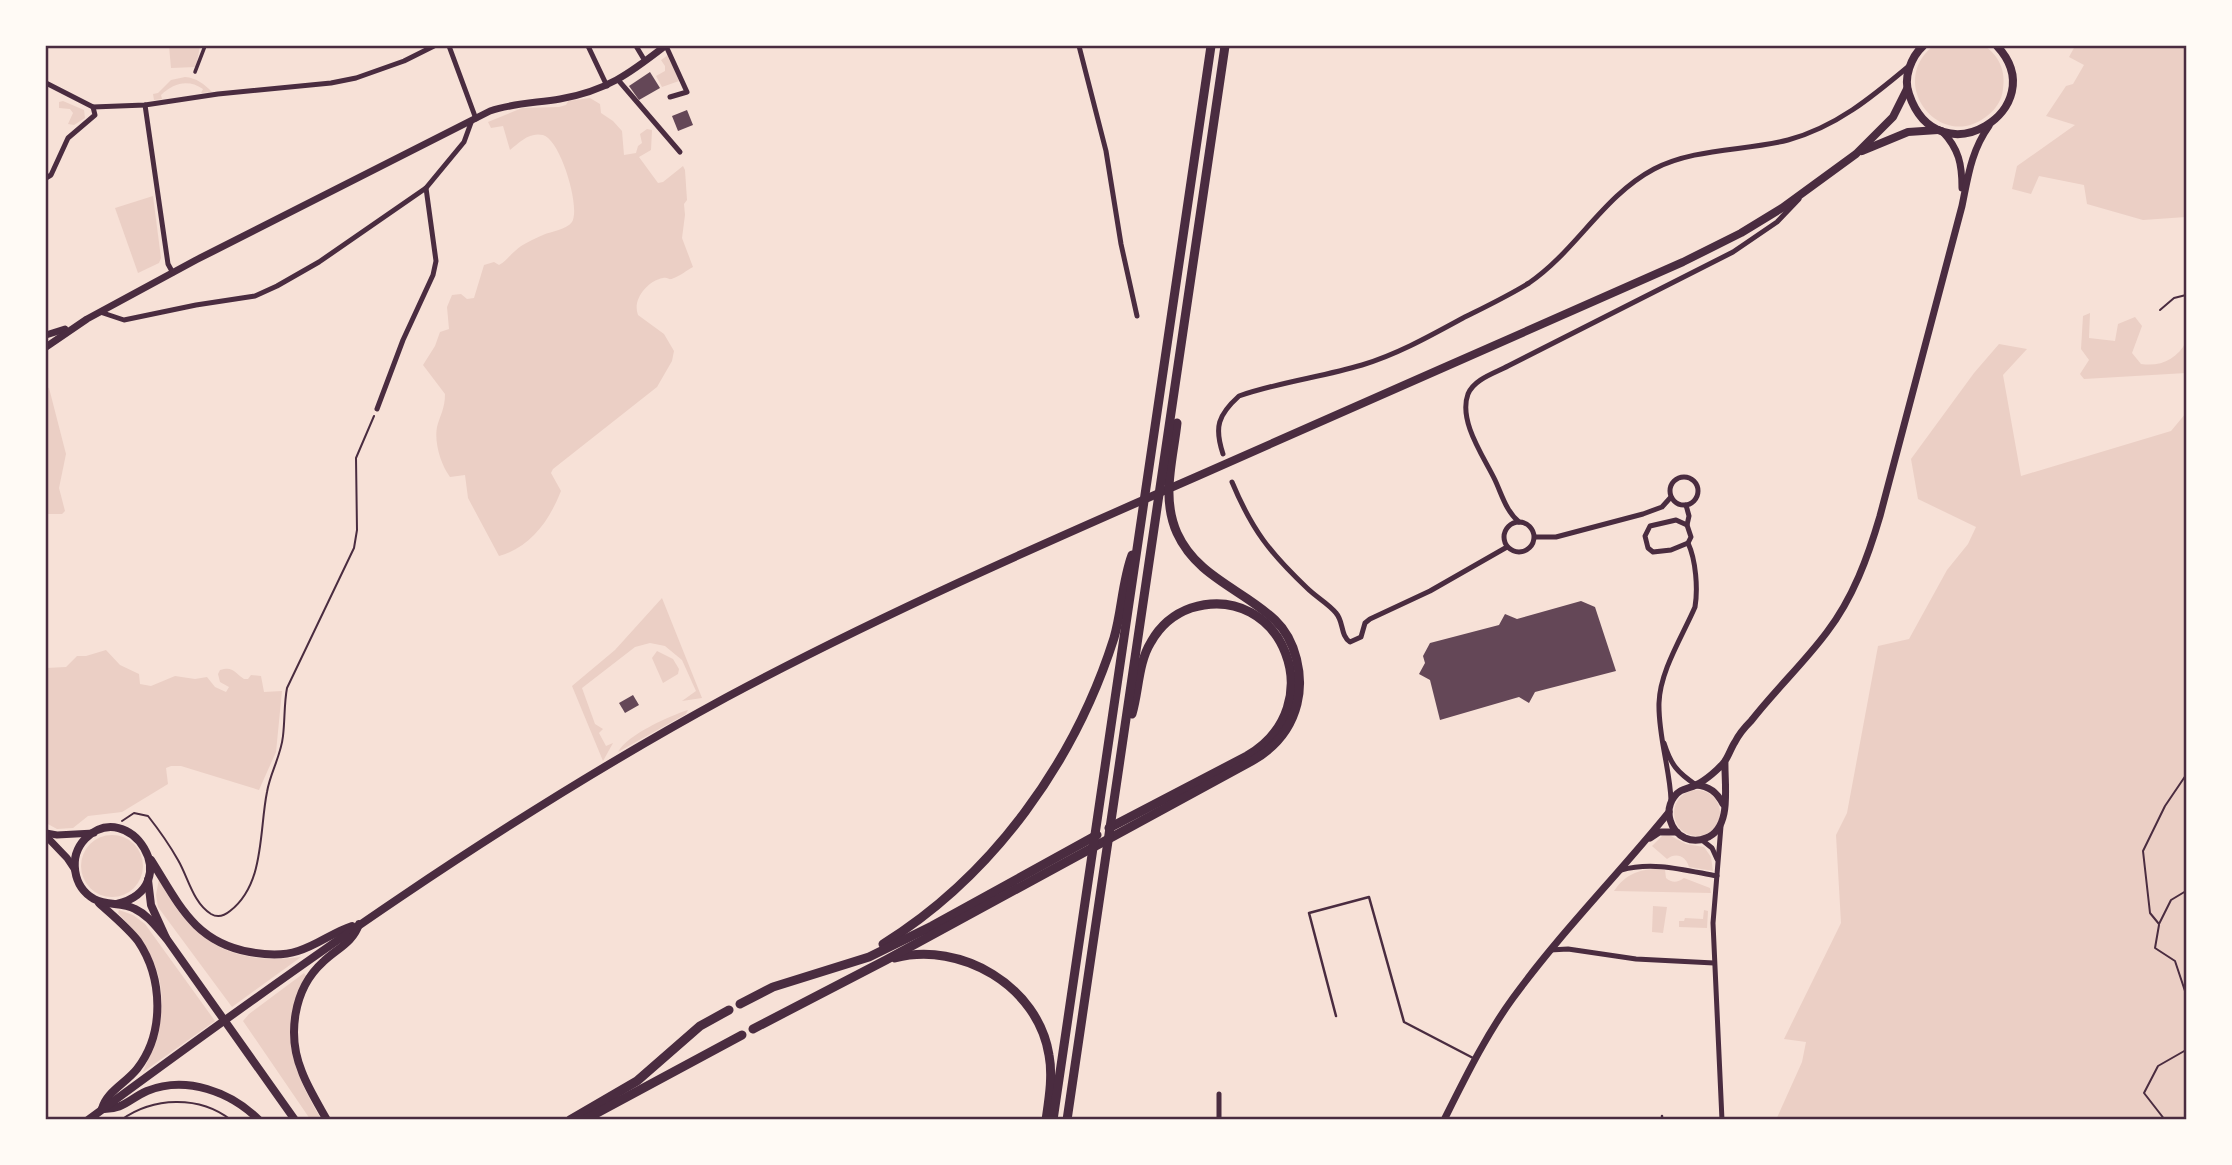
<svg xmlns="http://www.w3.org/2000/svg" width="2232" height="1165" font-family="Barlow,sans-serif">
<rect width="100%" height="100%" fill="#f7e1d7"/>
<g fill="#ebcfc5">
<polygon points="169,46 200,46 196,67 171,68"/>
<path d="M1933,46H1985C1999,56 2006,71 2003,89C2002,100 1996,109 1987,116C1941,153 1886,84 1933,46Z"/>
<polygon points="2075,46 2186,46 2186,217 2143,220 2087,204 2084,185 2039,176 2031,194 2012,189 2017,166 2075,125 2046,116 2066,86 2073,84 2084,65 2069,57"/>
<polygon points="668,55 679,81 662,87 656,76 665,71 665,66 661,60"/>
<path d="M185,77C197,78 204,84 212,92L201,93L203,89C188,79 174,83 161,95L162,99L154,100L153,94L158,93L171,80Z"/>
<path d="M590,98L600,104L601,113L613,121L622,131L624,155L636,153L638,146L642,143L640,134L647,129L652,130L651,150L639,157L658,183L663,182L683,166L685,170L687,200L684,204L685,215L682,238L693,267C687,270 680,276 674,278C667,281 670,277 663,278C647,281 632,300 638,315L664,334L674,351L672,361L657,387L553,469L551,473L561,491C549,521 531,547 499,556L468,498L465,475L450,477C441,465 434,443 437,427C440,415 445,409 445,394L423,365L435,346L440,332L449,329L447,307L452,295L461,294L467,299L474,298L484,265L494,262L499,265C506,261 509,256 515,251C522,244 534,239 543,235C552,231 566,230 572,222C581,207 560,139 543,135C529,132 520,142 510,150L503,126L491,128L488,122L522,108L559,107L566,105L568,101Z"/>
<polygon points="63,101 84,110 85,118 74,125 68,124 73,113 70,109 59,108 59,102"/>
<polygon points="153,196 161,258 159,263 138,273 115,208"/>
<path d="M2090,313L2089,338L2115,341L2118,324L2135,317L2142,326L2132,353L2141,364C2161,367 2177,359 2186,342V373L2084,379L2080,374L2089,360L2081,349L2083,316Z"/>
<polygon points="1999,344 2027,349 2003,375 2021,476 2171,431 2186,413 2186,1119 1776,1120 1802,1062 1806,1042 1784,1039 1841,923 1836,835 1847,813 1878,646 1909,639 1947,570 1968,544 1976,527 1918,499 1911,459 1974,373"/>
<polygon points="46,387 49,388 66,454 59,488 65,511 62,514 46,514"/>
<polygon points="662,598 702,698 682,701 696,691 682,660 665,646 650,643 635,647 582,688 595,724 603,729 599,733 606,746 613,743 603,761 572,686 615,650"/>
<path d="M106,650L120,665L139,674L140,684L151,686L175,676L195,679L207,677L215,687L226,692L229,687L220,682L218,674L220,670C234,666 234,673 244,679H248L251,675L261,676L264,692L282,691L276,752L259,790L181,766H171L166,768L168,784L122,812L88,816L73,828L57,829L46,823V668L66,667L77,656H86Z"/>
<polygon points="657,651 673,659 679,669 678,674 663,683 652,658"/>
<path d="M688,710L686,714L618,752C627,735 669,716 688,710Z"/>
<circle cx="1697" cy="813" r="23"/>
<path d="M1669,835L1686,844L1704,847L1711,857L1713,871L1689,867C1686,856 1676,852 1667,859L1652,846L1662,836Z"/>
<circle cx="112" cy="866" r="31"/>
<path d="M1655,869L1665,870L1666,878C1672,883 1677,883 1684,878L1710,888L1711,893L1614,891C1625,875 1637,870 1655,869Z"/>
<path d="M159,879C190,941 231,966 301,957L232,1007L158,907L156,895Z"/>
<polygon points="1653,906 1667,907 1663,933 1652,932"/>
<path d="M119,910L133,915L145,924L215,1021L143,1072C172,1006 170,966 118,913Z"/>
<polygon points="1704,910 1708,911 1707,928 1679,927 1679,921 1684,921 1685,918 1703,919"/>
<path d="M304,973L306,976C279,1035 290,1065 321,1119H310L243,1021L249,1014Z"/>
</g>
<g fill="#644757">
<polygon points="650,72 660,88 639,100 629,86"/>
<polygon points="687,110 693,125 678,131 672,116"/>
<polygon points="1581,601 1595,607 1616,671 1535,692 1529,703 1519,697 1440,720 1430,680 1419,674 1425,663 1423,656 1430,643 1499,625 1505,614 1517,619"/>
<polygon points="633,695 639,705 625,713 619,703"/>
</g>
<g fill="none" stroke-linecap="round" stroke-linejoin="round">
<g stroke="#4a2c40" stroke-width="2">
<polyline points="2160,310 2174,298 2186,295"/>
<polyline points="2186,775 2165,806 2143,851 2150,913 2159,924 2171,900 2186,891"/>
<path d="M122,821L134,813L148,816C159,830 169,844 178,860C188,877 193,903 211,914C218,918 224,916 230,911C265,884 259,831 267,792C270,773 281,756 283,736C285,719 284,704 287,688L354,548L357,530L356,458L374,416"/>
<polyline points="2159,925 2155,948 2175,961 2186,994"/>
<path d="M121,1120C153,1097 199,1095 231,1120"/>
<polyline points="2165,1120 2144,1093 2158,1066 2186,1050"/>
</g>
<g stroke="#4a2c40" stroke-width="2.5">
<polyline points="1336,1016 1309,913 1369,897 1404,1022 1475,1059"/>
<polyline points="1662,1116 1662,1120"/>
</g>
<polyline stroke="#4a2c40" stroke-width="3.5" points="195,72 205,46"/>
<g stroke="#4a2c40" stroke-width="5">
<polyline points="449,46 476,119"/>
<polyline points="588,46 607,86"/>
<polyline points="636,46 645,61"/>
<polyline points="666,46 687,92 670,97"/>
<polyline points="1079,46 1106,151 1121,244 1137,316"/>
<polyline points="619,81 680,152"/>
<polyline points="46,83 93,107 145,105 218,94 331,83 356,78 404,61 434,46"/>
<polyline points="145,105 168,264 173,273"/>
<polyline points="46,178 51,175 68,138 95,115 93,107"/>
<polyline points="100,312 124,320 196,305 255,296 277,286 319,262 426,188 464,142 472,120"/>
<polyline points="377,409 403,340 433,275 436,261 426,188"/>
<path d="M1223,454C1214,427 1218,415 1239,396C1279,382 1322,377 1362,365C1398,354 1430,336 1463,318C1485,307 1508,296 1529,283C1576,251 1603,196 1654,169C1694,148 1745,151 1788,140C1836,127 1872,97 1909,66"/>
<circle cx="1684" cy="491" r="14"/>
<path d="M1232,482C1252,530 1270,553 1307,588C1316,597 1329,604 1336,613C1344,622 1340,635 1350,642L1361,637L1365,623L1370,619L1430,591L1507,547"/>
<circle cx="1519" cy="537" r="15"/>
<path d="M1519,522C1506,511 1502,495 1495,480C1484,457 1458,421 1468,394C1474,379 1495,373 1508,366L1733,252L1777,222L1799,199"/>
<polyline points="1687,525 1676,520 1650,526 1645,536 1648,548 1653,552 1671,550 1688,543"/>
<polyline points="1535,537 1556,537 1643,514 1662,507 1671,497"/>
<path d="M1664,743C1671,765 1677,772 1696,785"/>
<path d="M1671,800C1670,769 1658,736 1659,703C1660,671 1682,637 1695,607C1698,589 1696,560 1688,543L1691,537L1687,525L1689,516L1686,505"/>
<polyline points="1721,826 1713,923 1722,1120"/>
<polyline points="1702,840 1712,848 1717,859"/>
<path d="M1621,870C1653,861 1684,870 1717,876"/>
<polyline points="1550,950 1568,949 1636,959 1714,963"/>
<polyline points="1219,1094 1219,1120"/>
</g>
<g stroke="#4a2c40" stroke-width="7">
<path d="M1942,131C1959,149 1962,164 1962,188"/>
<polyline points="46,335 65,329"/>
<path d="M46,347L87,319L196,260L490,111C513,103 536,103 560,99C606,91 629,74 665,46"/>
<path d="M1725,761C1724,784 1733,828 1706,838C1699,841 1692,841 1685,838C1670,831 1664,811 1674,797C1680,788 1688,789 1696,785C1706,780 1719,769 1725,761C1729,755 1731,748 1735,742C1739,734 1745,727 1751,721C1775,690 1804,663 1827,632C1853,598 1868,557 1880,516L1962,206C1968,177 1971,151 1989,126"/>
<path d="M1696,785C1709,786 1717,792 1723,804"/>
<polyline points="46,833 57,835 94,833"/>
<polyline points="46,836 67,858 75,870"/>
<polyline points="1650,838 1659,832 1677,832"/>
<path d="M1444,1120C1465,1078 1486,1035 1513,998C1561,932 1618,875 1669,812"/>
</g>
<g stroke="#4a2c40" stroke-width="8">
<path d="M1923,46C1911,57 1903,78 1909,94C1938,181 2055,108 1997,46"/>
<polyline points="1862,151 1908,132 1938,130"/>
<path d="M151,860C179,904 194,942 250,952C266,955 283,956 298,951C318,945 333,932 352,926"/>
<polyline points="148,880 151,905 166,938 295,1120"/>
<path d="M99,903C112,915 127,927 138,941C163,978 165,1033 137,1069C126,1083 106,1092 102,1109"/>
<path d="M117,904C188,886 129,795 85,839C68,857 73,887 94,899C107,906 122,902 135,909C148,915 157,928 166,938"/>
<path d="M102,1109C123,1110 129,1099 147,1091C186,1075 231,1092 259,1120"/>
<path d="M88,1120C294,968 502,819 727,697C880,615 1040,545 1198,476C1360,405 1521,333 1683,262L1741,233L1782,208L1856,154L1893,117L1907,89"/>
<path d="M327,1120C318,1104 308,1088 302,1072C287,1036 293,989 323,962C336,949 353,943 359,924"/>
</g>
<g stroke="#4a2c40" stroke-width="9">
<path d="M1109,828L1247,756C1333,706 1282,580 1191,608C1174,614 1160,626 1151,642C1138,663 1139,690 1132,714"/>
<path d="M883,944C994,875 1075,761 1114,638C1122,611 1122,582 1132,555"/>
<path d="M895,958C961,941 1038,986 1049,1055C1053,1076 1049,1099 1046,1120"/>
<polyline points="740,1004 773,987 869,957 932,926 1097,835"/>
<path d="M753,1029L886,960L1248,763C1273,750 1290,732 1297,704C1304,676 1296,640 1275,620C1242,589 1197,577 1177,533C1161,497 1173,460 1177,423"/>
<polyline points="570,1120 637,1081 700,1026 729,1010"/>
<polyline points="584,1120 742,1035"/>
<polyline points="1053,1120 1211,46"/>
<polyline points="1067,1120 1225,46"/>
</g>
</g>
<rect width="2232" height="1165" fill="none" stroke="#fffaf5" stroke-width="94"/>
<rect x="47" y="47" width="2138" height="1071" fill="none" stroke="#4a2c40" stroke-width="2.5"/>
</svg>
